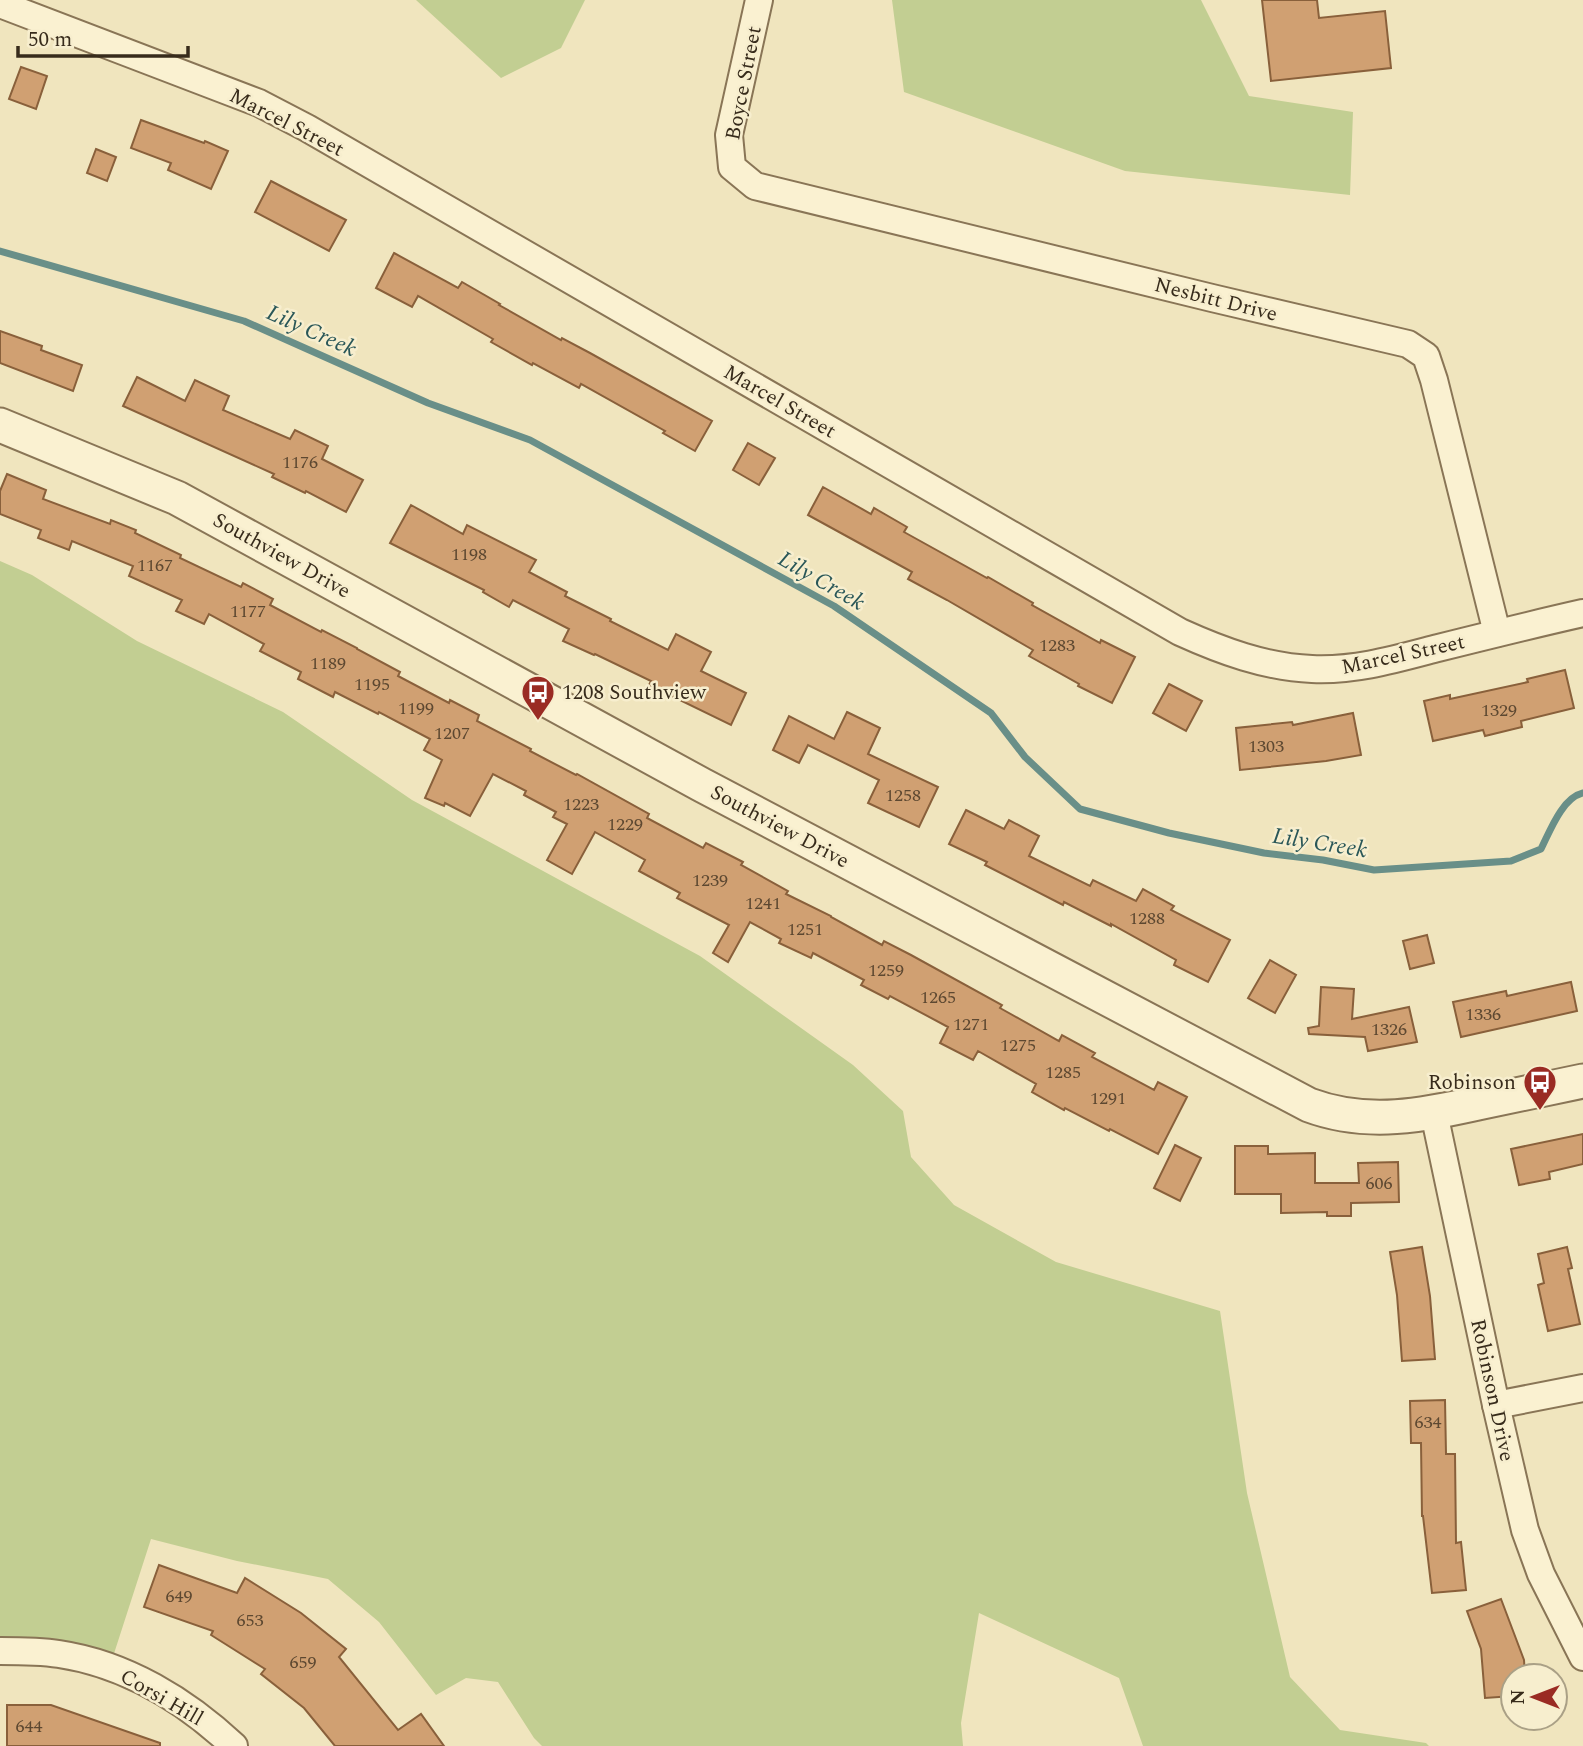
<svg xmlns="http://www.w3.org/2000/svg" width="1583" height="1746" font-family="Spectral,serif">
<rect width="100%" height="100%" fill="#f0e5be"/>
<g fill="#c2ce92">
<polygon points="416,0 585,0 561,48 501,78"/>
<polygon points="892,0 1201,0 1249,96 1353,112 1350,195 1125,171 904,92"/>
<polygon points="0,561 32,575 137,641 283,712 412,800 700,956 853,1065 903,1111 911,1157 954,1205 1056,1262 1220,1311 1247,1493 1290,1677 1340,1730 1426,1743 1429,1746 1143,1746 1119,1678 979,1613 961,1723 963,1746 542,1746 534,1738 498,1682 466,1678 436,1695 379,1622 328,1579 237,1561 151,1539 109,1669 0,1653"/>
</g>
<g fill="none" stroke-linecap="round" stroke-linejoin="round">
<path stroke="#698f88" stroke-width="7" d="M0,251L244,321L428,403L530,440L834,606L991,713L1025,757L1080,809L1169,833L1264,853L1323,860L1374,870L1511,861L1541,849C1550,831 1562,798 1583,793"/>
</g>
<g fill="#d0a072" stroke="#89603b" stroke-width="2">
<polygon points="1262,0 1317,0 1319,18 1385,11 1391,68 1271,81"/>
<polygon points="21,67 47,76 36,109 9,99"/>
<polygon points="141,120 204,143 205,141 228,151 211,189 168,170 171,163 131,148"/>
<polygon points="96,149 116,157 107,181 87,173"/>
<polygon points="271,181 346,220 329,251 255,212"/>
<polygon points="394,253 458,288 462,282 500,304 499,305 561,340 562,338 590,353 712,421 695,451 663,433 665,431 581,384 579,388 533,363 532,365 491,342 493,339 418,296 412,307 376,288"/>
<polygon points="0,331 42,346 41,350 82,365 73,391 0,363"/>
<polygon points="137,377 185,401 195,380 229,396 223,410 290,439 295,430 328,446 322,459 363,480 346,512 306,491 305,493 272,477 274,474 123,406"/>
<polygon points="748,443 775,458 759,485 733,470"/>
<polygon points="7,474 46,490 43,499 110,524 111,520 136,530 135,533 181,555 180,558 241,587 243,583 273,599 270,605 321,632 322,630 357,648 357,649 400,672 398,676 449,703 450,700 479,715 477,721 531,749 530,751 576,775 577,774 649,814 647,818 703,848 706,843 743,862 741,865 788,891 786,894 831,916 831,917 882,945 884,941 911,955 1002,1005 1000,1008 1059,1041 1062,1035 1095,1053 1092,1057 1154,1090 1158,1082 1187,1097 1158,1154 1110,1129 1109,1131 1065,1108 1064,1110 1032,1092 1036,1084 978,1051 973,1060 940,1043 948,1027 890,996 888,999 861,985 864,980 813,953 811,958 779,943 781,939 750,922 728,962 713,953 729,925 677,898 680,893 639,871 645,860 595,832 572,874 547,860 567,824 553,817 556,812 524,795 526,791 493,774 470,816 445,803 444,806 425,798 442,760 424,750 430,739 379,712 378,714 335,692 333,697 298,679 301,672 260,651 264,644 209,614 204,624 176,611 182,600 129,576 133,566 72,541 69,550 38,538 41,530 0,514 0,491"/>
<polygon points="823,487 871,514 874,508 907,527 904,532 987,578 988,577 1033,603 1032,605 1100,643 1101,640 1135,657 1112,703 1078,686 1079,684 1029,656 1033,650 947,600 908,579 912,572 808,515"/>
<polygon points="411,505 463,534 467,525 536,560 529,572 567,592 565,596 611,619 610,621 668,650 676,634 711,652 701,671 746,693 731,725 649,685 651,681 595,654 594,655 563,641 569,629 513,600 509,607 483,592 484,590 390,543"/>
<polygon points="1565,670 1574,708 1521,721 1522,727 1485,736 1483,730 1433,741 1424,701 1450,695 1450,699 1528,682 1527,679"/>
<polygon points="1169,684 1202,701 1186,731 1153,713"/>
<polygon points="847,712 880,728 868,754 938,787 919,827 868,803 879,780 808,745 799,763 773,750 789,716 834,739"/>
<polygon points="1353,713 1361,755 1326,761 1240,770 1236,728 1292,722 1293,725"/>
<polygon points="966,810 1004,829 1009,820 1039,836 1029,856 1090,886 1093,880 1136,901 1143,889 1174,906 1171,910 1230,940 1208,982 1174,965 1176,960 1111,924 1111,926 1064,902 1063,905 985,865 987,862 949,844"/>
<polygon points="1427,935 1434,963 1410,969 1403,941"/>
<polygon points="1270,960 1296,975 1275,1013 1248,998"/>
<polygon points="1571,982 1577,1011 1461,1037 1453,1002 1506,991 1507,996"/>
<polygon points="1321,987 1354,989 1352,1019 1409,1007 1417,1042 1368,1051 1365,1037 1309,1034 1308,1028 1319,1026"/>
<polygon points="1583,1134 1583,1164 1549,1172 1550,1179 1519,1185 1511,1149"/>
<polygon points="1175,1145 1201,1158 1180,1201 1154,1188"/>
<polygon points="1235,1146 1268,1146 1268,1154 1315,1153 1315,1183 1359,1183 1358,1163 1398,1162 1399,1202 1351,1203 1351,1216 1327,1216 1327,1212 1281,1213 1281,1194 1235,1194"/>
<polygon points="1422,1247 1430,1296 1435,1359 1402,1361 1397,1295 1390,1252"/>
<polygon points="1567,1247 1572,1268 1568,1269 1580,1324 1548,1331 1538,1285 1544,1283 1538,1254"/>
<polygon points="1445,1400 1446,1454 1455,1454 1456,1543 1461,1542 1466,1590 1432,1593 1423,1516 1422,1516 1421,1443 1411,1443 1410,1401"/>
<polygon points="159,1565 237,1593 245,1578 301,1613 346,1649 339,1657 398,1730 421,1714 444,1746 335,1746 304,1708 261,1674 265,1669 211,1635 213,1631 144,1607"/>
<polygon points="1501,1599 1524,1660 1525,1676 1513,1676 1513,1696 1485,1698 1481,1649 1467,1611"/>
<polygon points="7,1705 51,1705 160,1743 160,1746 7,1746"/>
</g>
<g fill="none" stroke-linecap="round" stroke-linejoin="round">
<defs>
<g id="minor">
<polyline points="759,0 729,135 732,167 755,186 1212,298 1408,344 1426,356 1434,380 1497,633"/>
<path d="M0,4L259,103L307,128L1180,632C1222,651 1265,667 1312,669C1356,671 1396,659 1438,648C1486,636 1534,624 1583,613"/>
<polyline points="1434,1113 1496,1405 1525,1530 1541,1574 1583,1657"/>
<polyline points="1496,1405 1583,1388"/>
<path d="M0,1651C20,1651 40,1651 59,1654C126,1664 186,1701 234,1746"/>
</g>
<path id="tertiary" d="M0,425L177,498L702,785L1309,1105C1368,1127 1424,1115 1483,1102C1516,1095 1550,1088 1583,1081"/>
</defs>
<use href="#minor" stroke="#897556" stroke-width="30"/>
<use href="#tertiary" stroke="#897556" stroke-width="37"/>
<use href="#minor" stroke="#faf1d1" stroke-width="26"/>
<use href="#tertiary" stroke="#faf1d1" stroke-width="33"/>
</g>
<defs>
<symbol id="bus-pin" viewBox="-11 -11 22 30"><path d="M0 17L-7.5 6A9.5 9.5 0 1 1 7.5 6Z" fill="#9a2b23" stroke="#f7eece"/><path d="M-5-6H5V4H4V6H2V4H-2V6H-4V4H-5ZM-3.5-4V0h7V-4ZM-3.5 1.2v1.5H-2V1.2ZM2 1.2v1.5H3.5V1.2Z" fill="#fff"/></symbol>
</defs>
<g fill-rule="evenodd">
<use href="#bus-pin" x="519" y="673" width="38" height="52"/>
<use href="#bus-pin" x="1521" y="1063" width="38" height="52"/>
</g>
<g text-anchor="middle" stroke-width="5" stroke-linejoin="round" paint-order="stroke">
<g font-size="18" fill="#5d4831">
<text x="300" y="468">1176</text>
<text x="469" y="560">1198</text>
<text x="155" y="571">1167</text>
<text x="248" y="617">1177</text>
<text x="1057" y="651">1283</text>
<text x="328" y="669">1189</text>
<text x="372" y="690">1195</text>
<text x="416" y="714">1199</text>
<text x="1499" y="716">1329</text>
<text x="452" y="739">1207</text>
<text x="1266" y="752">1303</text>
<text x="903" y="801">1258</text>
<text x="581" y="810">1223</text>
<text x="625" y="830">1229</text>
<text x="710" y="886">1239</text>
<text x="763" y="909">1241</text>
<text x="1147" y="924">1288</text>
<text x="805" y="935">1251</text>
<text x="886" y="976">1259</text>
<text x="938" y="1003">1265</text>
<text x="1483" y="1020">1336</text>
<text x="971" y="1030">1271</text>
<text x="1389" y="1035">1326</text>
<text x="1018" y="1051">1275</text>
<text x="1063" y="1078">1285</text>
<text x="1108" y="1104">1291</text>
<text x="1379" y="1189">606</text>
<text x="1428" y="1428">634</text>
<text x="179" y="1602">649</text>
<text x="250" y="1626">653</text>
<text x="303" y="1668">659</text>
<text x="29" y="1732">644</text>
</g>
<g font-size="21" fill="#372b1b" stroke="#f7eece">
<text transform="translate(743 83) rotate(-79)" y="7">Boyce Street</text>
<text transform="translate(287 122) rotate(27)" y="7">Marcel Street</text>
<text transform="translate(1216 299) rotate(14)" y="7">Nesbitt Drive</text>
<text transform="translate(780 401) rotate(30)" y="7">Marcel Street</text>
<text transform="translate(282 555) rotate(29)" y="7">Southview Drive</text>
<text transform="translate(1403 654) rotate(-12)" y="7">Marcel Street</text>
<text transform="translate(780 826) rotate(28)" y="7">Southview Drive</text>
<text transform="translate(1493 1390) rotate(78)" y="7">Robinson Drive</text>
<text transform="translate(162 1697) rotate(30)" y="7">Corsi Hill</text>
</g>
<g font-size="21" fill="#372b1b" stroke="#f7eece" text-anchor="start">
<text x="562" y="699">1208 Southview</text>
<text x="1516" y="1089" text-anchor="end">Robinson</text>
</g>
<g font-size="23" font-style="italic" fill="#2a5758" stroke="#f7eece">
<text transform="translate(312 330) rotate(24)" y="8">Lily Creek</text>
<text transform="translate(822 580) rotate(30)" y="8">Lily Creek</text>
<text transform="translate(1320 842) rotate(9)" y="8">Lily Creek</text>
</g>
</g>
<g transform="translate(1534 1697) rotate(270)"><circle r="33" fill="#f7eece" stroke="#aaa086" stroke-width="2"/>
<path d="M0-5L12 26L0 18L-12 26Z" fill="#9a2b23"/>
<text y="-10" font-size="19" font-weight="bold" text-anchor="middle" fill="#372b1b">N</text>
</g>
<path d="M18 46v10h170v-10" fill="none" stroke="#372b1b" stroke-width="3.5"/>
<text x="28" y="46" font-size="21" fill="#372b1b" stroke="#f7eece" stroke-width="5" paint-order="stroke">50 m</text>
</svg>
